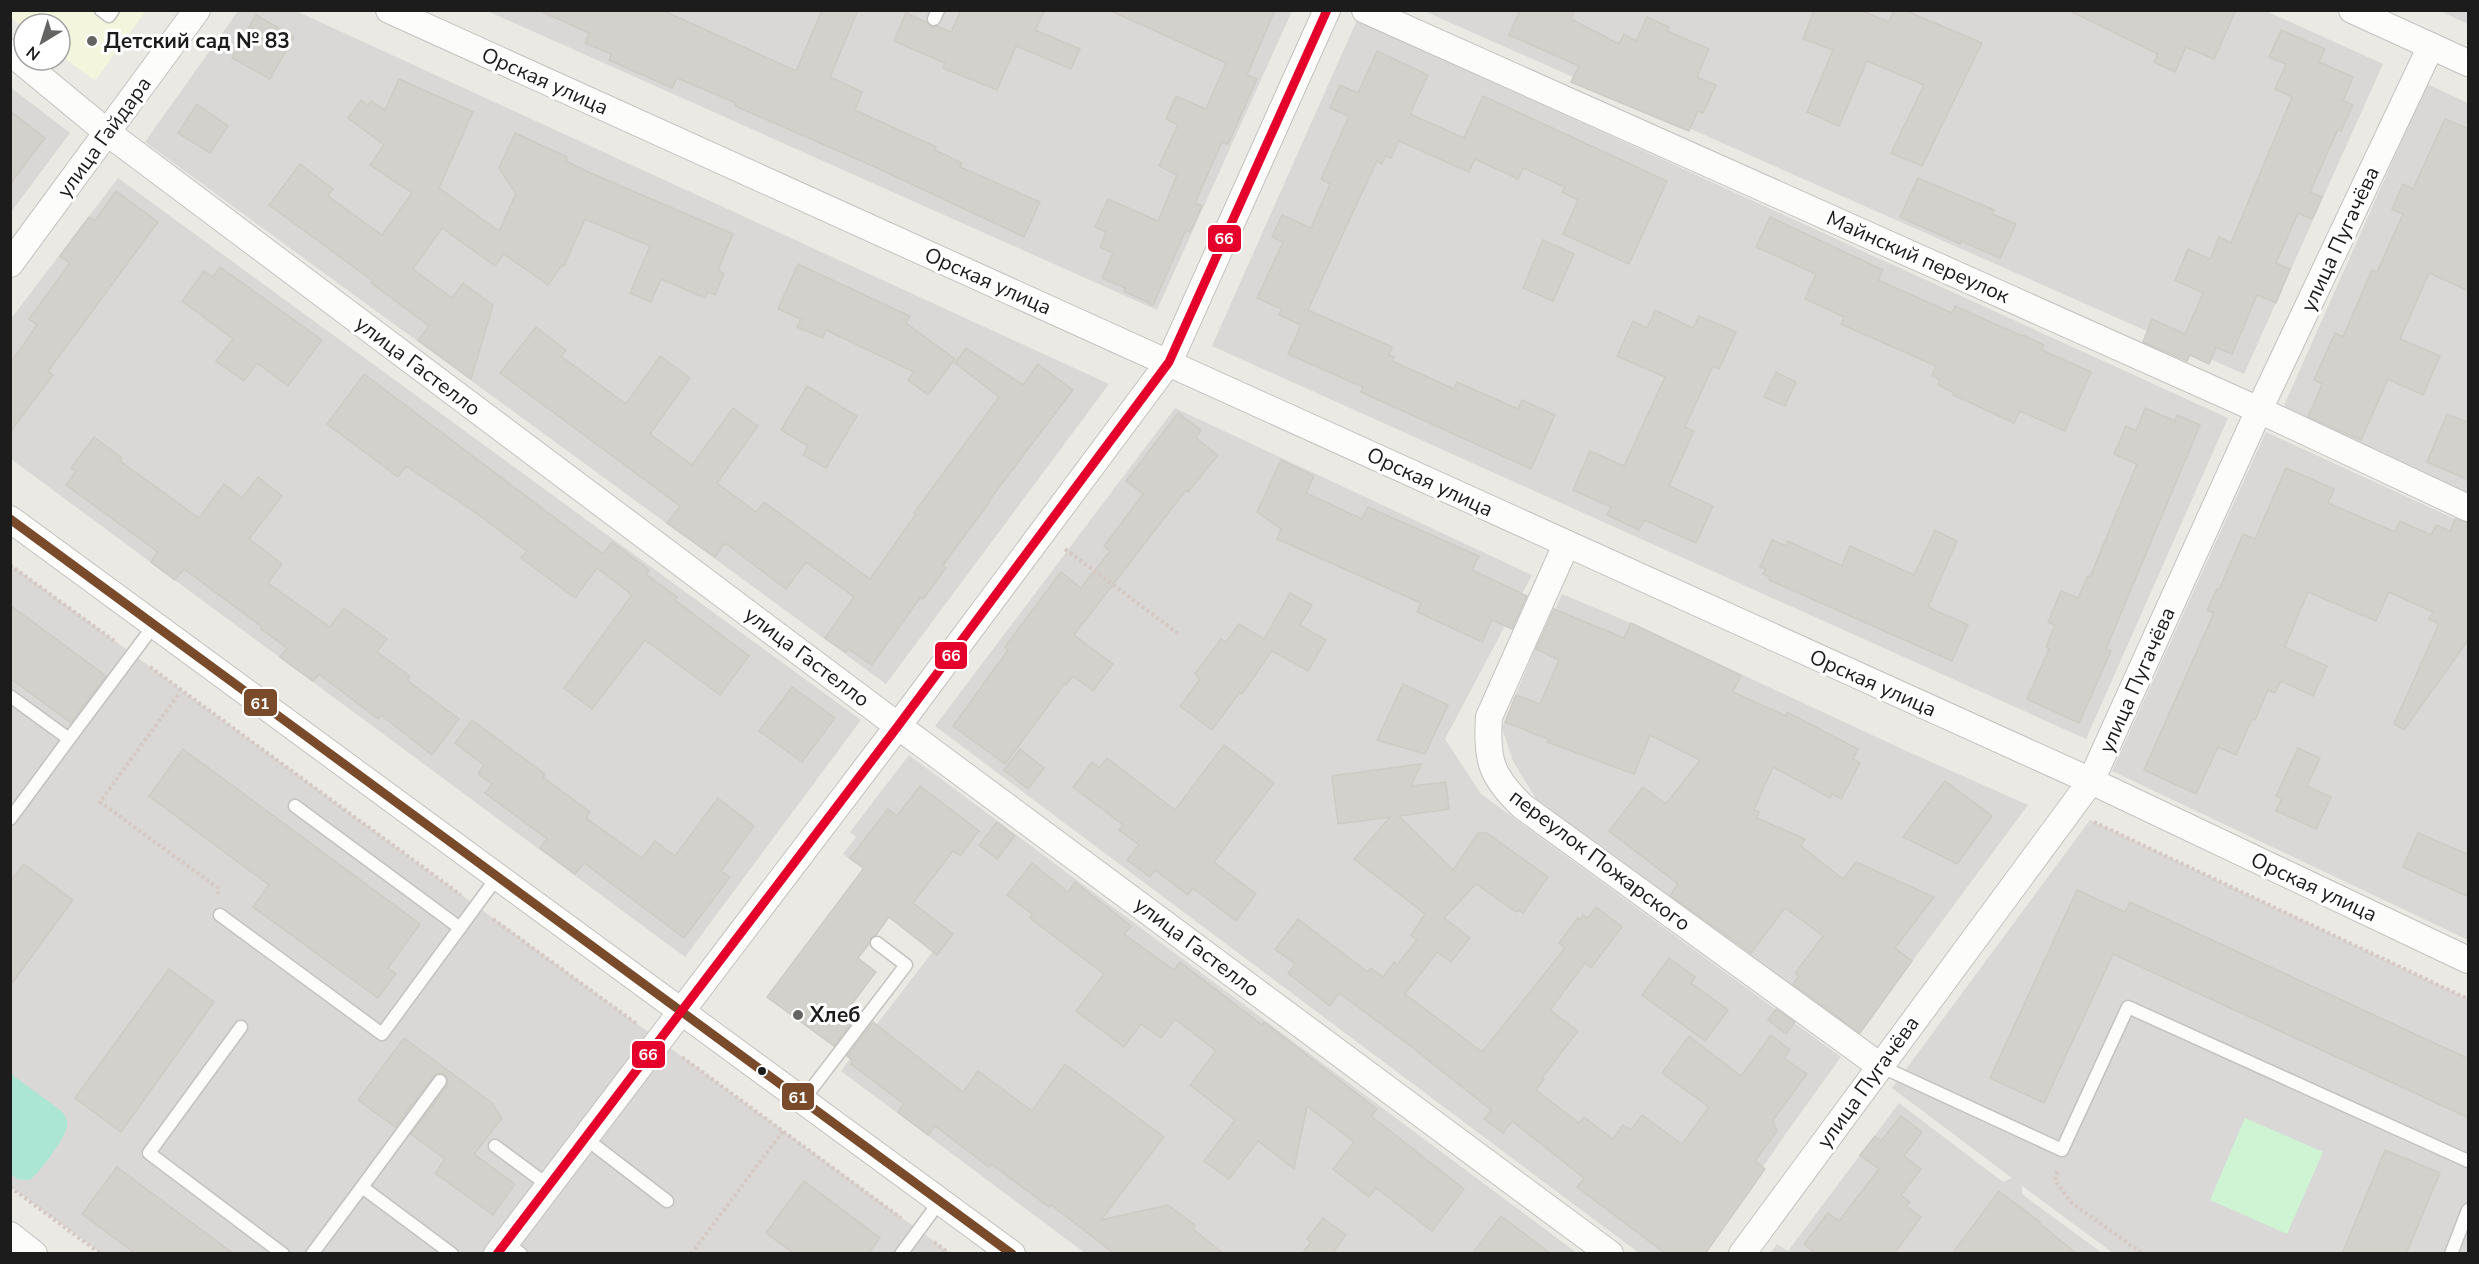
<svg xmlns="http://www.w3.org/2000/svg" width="2479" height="1264" font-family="'Nunito Sans',sans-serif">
<rect width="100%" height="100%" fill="#eae9e4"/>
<g fill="#d9d8d6">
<polygon points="238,11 296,11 1109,384 886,684 145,142"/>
<polygon points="487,11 1292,11 1157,310"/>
<polygon points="1424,11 2266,11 2383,64 2244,374"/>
<polygon points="2440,11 2468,11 2468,24"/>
<polygon points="1357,20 2228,418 2086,739 1212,346"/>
<polygon points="2427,84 2468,103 2468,495 2282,410"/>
<polygon points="10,87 70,133 11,212 10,212"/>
<polygon points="118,178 861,720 685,957 11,459 10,320"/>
<polygon points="1175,408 1532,575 1445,739 1481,794 1841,1057 1787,1132 1763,1167 1765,1169 1699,1253 1639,1253 935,726"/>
<polygon points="2266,432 2468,525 2468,940 2112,771"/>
<polygon points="11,565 950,1253 101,1253 11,1187"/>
<polygon points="1562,594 1631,623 1902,749 2028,805 1857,1036 1537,801 1513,761 1502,728 1539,639 1542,639"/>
<polygon points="909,755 1577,1253 1085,1253 841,1071 934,950 869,874 843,854 856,837 850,832"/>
<polygon points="2090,820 2468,999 2468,1253 2113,1253 2022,1186 2022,1194 2102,1253 1770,1254 1777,1244 1788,1251 1899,1103 2003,1182 2012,1178 1892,1088"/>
</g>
<polygon fill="#f3f5dd" points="10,11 146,11 95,81 60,55 60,24 24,24 24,28 11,18"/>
<polygon fill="#cef4d4" points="2245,1118 2323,1152 2287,1234 2210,1200"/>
<path fill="#abe6d5" d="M11,1074L60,1110C65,1115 68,1120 67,1127C64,1139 39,1174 29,1180L17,1179L11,1174Z"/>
<g fill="#d3d1cc" stroke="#cecbc5" stroke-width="1.5">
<polygon points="538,10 662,10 796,71 822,10 858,10 830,77 862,92 855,110 936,147 935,150 962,163 960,167 1040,202 1024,237 873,166 735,106 736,103 677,78 672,88 609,60 611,54 585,43 589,33"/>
<polygon points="961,10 1045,10 1035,30 1080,49 1071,69 1016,46 997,90 943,68 945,63 894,41 906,13 926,22 931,27 937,26 951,32"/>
<polygon points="1109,10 1275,10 1247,75 1257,79 1228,144 1222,142 1195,203 1202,206 1190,232 1186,230 1153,305 1124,291 1125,288 1102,278 1113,253 1100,247 1106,232 1095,227 1108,199 1158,221 1177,175 1159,166 1178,125 1166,119 1176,96 1206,109 1226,63"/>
<polygon points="1520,10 1574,10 1571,19 1619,44 1624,34 1636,41 1647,17 1669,27 1667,31 1709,49 1697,77 1716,85 1703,113 1698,111 1689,131 1571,82 1579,66 1509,35"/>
<polygon points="1814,10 1860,10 1889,22 1894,10 1904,10 1982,43 1922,166 1891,153 1924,85 1867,61 1839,126 1807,112 1833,50 1803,39"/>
<polygon points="2068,10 2236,10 2214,59 2186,47 2175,72 2154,62 2158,54"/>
<polygon points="256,15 294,37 270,79 232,58"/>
<polygon points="2281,30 2325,49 2319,62 2353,77 2343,101 2353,105 2341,131 2338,129 2310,192 2322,197 2312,219 2298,213 2276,263 2290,269 2276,303 2257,295 2232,354 2216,347 2209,364 2190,355 2187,361 2143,342 2152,319 2185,334 2203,293 2175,280 2188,249 2210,259 2219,237 2231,243 2292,97 2275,89 2286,64 2269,57"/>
<polygon points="1377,51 1428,75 1410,114 1464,138 1483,96 1667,181 1629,264 1563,234 1578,200 1562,192 1565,187 1523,168 1518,179 1475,159 1469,172 1399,141 1391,158 1385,156 1382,164 1377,161 1353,212 1308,310 1392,347 1389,355 1394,357 1392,361 1454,389 1457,382 1518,409 1522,400 1555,415 1531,469 1361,392 1363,387 1288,354 1301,325 1279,315 1282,309 1257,298 1283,242 1272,237 1282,215 1311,228 1330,184 1321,179 1349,116 1330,108 1340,85 1358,93"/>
<polygon points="399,79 473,112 439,188 499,231 516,194 499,168 515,133 567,157 566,161 586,171 733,234 718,270 724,274 715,295 708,292 705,298 661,279 651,302 630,293 650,246 585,219 564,266 562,265 548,285 504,254 495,266 442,228 413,269 452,298 463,283 493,305 471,379 418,340 429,326 371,283 373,281 269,205 300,164 333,189 328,196 382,235 412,193 370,165 384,145 348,118 361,100 368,105 371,101 385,110"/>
<polygon points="197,104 228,126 210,153 178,133"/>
<polygon points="10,111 45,138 10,184"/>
<polygon points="2445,119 2469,129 2469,291 2429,273 2400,339 2440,356 2423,395 2388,379 2361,440 2308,417 2322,384 2314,380 2335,333 2343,337 2372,270 2377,272 2403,214 2392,209 2403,184 2413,189"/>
<polygon points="1918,178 1994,210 1992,214 2016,224 2000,258 1961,241 1960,244 1900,217"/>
<polygon points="116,191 158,222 48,371 53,375 10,432 10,364 37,325 29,319 70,263 60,256 89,217 95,221"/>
<polygon points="1770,217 1883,270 1878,280 1952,313 1955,306 2022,336 2023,335 2044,345 2042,350 2091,372 2065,431 2020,411 2014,423 1953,395 1954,393 1938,385 1940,380 1932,376 1936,366 1841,324 1844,317 1805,299 1816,274 1756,247"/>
<polygon points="1543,240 1574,254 1553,301 1523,288"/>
<polygon points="798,264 910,316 906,323 955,359 928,395 908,380 914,372 826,330 823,338 797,327 801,319 778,309"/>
<polygon points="220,267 322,340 288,386 257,363 244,381 216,361 233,339 182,301 204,271 213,277"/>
<polygon points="1655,310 1693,328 1699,316 1736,332 1719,369 1713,366 1685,427 1694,431 1669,486 1713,506 1696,543 1644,520 1639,530 1607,515 1611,507 1573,490 1590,451 1624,466 1665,377 1617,356 1633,321 1647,328"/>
<polygon points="536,327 566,350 561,356 626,404 660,356 690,378 650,434 692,465 733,408 758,426 717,483 756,512 764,502 870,579 916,514 914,513 999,397 955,363 966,348 1023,385 1038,364 1073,390 988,502 989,503 943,565 946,568 923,599 920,598 872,665 848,649 846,652 825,638 854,597 806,562 786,589 725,543 715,557 667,523 680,506 500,373"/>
<polygon points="1776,372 1796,382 1785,406 1764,397"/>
<polygon points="364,374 603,554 612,542 624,551 649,570 646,574 677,597 675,600 749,656 720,695 645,640 592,709 564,688 632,595 597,568 575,598 521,558 527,551 472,510 406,466 398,477 327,424"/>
<polygon points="807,386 857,416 826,468 803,455 808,446 781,430"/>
<polygon points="2145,408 2175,421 2177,415 2200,425 2106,649 2111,651 2079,723 2027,699 2049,649 2046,647 2055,625 2048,622 2061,591 2078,598 2088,576 2090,577 2137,464 2114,454 2126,426 2136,431"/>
<polygon points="1178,413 1201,430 1196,438 1218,455 1188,492 1186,490 1074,635 1113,664 1093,691 1073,676 1066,685 1065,683 1005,764 953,726 1008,650 1005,647 1061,572 1081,588 1110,551 1104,546 1143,494 1126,481"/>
<polygon points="2447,414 2469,423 2469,480 2427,462"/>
<polygon points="94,437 122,458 120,461 199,518 224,484 242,498 258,477 282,496 249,539 282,564 268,583 330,627 344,608 387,639 377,652 410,676 407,680 459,719 432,755 381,715 378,719 319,674 313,681 280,657 287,648 261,629 262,627 184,569 175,580 151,562 158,552 66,485 76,471 71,468"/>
<polygon points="1281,460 1314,476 1306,493 1362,519 1368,507 1479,556 1472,570 1527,596 1512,629 1492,620 1482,642 1417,612 1421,603 1277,539 1281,529 1257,512"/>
<polygon points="2286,468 2334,489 2328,503 2395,532 2400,521 2431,535 2436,525 2450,531 2455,519 2469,523 2469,639 2404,730 2394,724 2439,624 2429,619 2433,612 2389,592 2376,621 2308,592 2285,647 2327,666 2313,696 2281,681 2275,693 2268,690 2255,720 2252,719 2236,755 2218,747 2196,794 2144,770 2214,613 2207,610 2217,589 2219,590 2243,534 2255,539"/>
<polygon points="1935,530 1957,541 1928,607 1968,625 1952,661 1769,580 1770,577 1763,574 1766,569 1760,567 1772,540 1786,546 1788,541 1842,566 1850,546 1914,575"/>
<polygon points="1290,593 1312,605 1300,625 1326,640 1308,671 1272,651 1242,694 1240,692 1212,730 1180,706 1200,679 1195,674 1221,639 1226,642 1239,624 1264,639"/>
<polygon points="10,605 106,676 71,723 10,678"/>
<polygon points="1554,609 1624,638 1631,623 1741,675 1733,692 1786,716 1787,712 1858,749 1853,759 1860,763 1841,799 1832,794 1830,798 1773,767 1754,810 1759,812 1757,818 1805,839 1801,846 1843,879 1856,862 1934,897 1895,948 1912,961 1860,1033 1793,984 1799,976 1795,973 1823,936 1785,908 1751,953 1670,895 1678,884 1609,831 1643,787 1666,804 1700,760 1650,735 1634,774 1547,742 1550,740 1505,722 1516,695 1540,704 1559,660 1536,649"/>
<polygon points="1403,684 1448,705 1425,754 1377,740"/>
<polygon points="792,687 835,718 802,762 759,731"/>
<polygon points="472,720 545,774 543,777 590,812 586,818 642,858 655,841 675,856 718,798 754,826 721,871 730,877 684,938 584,863 575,874 540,848 547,839 485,793 492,784 478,774 484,765 455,743"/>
<polygon points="1224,745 1274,783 1214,862 1256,894 1236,921 1193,888 1188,895 1155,870 1150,877 1127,860 1139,845 1119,830 1123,825 1073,787 1092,762 1099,768 1107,758 1175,810"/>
<polygon points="2298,748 2320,758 2307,786 2331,797 2316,829 2276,811 2282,798 2276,796"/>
<polygon points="183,749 420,924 388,968 396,974 378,998 253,907 269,885 149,796"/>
<polygon points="1020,749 1044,768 1028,789 1004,770"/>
<polygon points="1421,764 1411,786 1446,782 1449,809 1399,816 1453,870 1478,833 1487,833 1548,877 1523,913 1518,910 1516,912 1476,884 1444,918 1470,938 1451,962 1437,952 1405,994 1482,1052 1565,948 1559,943 1578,918 1580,920 1583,915 1588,918 1596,907 1622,927 1591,968 1585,963 1550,1010 1578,1031 1542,1078 1544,1079 1536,1090 1579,1123 1584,1117 1613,1139 1623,1125 1631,1130 1642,1115 1682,1144 1709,1107 1662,1073 1689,1036 1741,1076 1771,1035 1790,1050 1784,1058 1807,1074 1773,1120 1777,1131 1755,1161 1765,1169 1705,1254 1666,1254 1577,1187 1584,1178 1512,1121 1503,1133 1484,1119 1491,1110 1409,1045 1339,993 1330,1006 1288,973 1295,964 1275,949 1298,919 1368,972 1371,968 1383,977 1394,962 1397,965 1417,940 1411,935 1425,914 1354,859 1390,817 1338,824 1332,776"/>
<polygon points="1945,781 1992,816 1957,864 1903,837"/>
<polygon points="920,786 979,831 960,856 953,851 913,903 953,934 937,955 889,917 876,935 871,938 869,944 858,958 876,972 851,1005 860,1012 834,1046 767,997 864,868 850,858 888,809 897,816"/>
<polygon points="997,822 1015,836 997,859 979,845"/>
<polygon points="2418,833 2469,855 2469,897 2403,867"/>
<polygon points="1032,863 1068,892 1075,882 1131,926 1124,934 1174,970 1180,962 1262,1025 1264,1022 1377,1109 1371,1116 1464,1189 1432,1231 1376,1188 1369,1197 1333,1169 1354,1142 1307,1106 1294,1169 1258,1141 1229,1179 1204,1161 1235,1120 1190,1085 1216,1051 1175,1019 1161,1038 1141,1024 1124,1047 1076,1011 1104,974 1030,918 1032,914 1007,895"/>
<polygon points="24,864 73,900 10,986 10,882"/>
<polygon points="2077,890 2125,912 2130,902 2469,1059 2469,1118 2113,954 2044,1103 1990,1078"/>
<polygon points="1669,958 1695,977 1691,983 1728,1010 1705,1041 1642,995"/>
<polygon points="169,969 214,1002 121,1132 75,1098"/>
<polygon points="1776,1009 1795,1022 1786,1034 1768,1020"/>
<polygon points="873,1022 963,1092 978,1071 1032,1111 1065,1064 1164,1137 1101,1220 1168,1205 1195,1225 1193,1229 1224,1254 1115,1254 1051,1205 1049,1207 991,1164 989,1167 935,1126 928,1135 898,1112 904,1104 851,1064 853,1061 847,1056"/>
<polygon points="404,1038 492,1103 502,1118 474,1154 515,1184 493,1215 435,1173 445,1159 411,1134 447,1086 448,1081 445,1075 440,1073 434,1076 395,1127 358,1100"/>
<polygon points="1901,1116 1922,1132 1904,1156 1921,1169 1901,1195 1910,1202 1906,1206 1921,1217 1894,1254 1816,1254 1804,1244 1828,1213 1839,1221 1879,1169 1860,1155 1875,1136 1881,1141"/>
<polygon points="2385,1150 2440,1173 2406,1254 2342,1254"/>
<polygon points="117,1167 141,1185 234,1254 136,1254 82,1214"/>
<polygon points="804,1181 880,1238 868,1254 795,1254 766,1233"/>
<polygon points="1999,1191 2040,1222 2039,1223 2077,1254 1952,1254"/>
<polygon points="1501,1216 1551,1254 1472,1254"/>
<polygon points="1323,1218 1346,1235 1332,1254 1302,1254 1311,1242 1307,1239"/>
</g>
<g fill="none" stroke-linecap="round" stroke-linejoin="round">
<defs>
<g id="service">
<polyline points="101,10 109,16 113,10"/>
<polyline points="934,19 938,10"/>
<polyline points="10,696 69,739 155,624"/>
<polyline points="295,806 460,928"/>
<polyline points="10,819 69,739"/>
<polyline points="220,915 382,1034 498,876"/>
<polyline points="241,1027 149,1153 283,1254"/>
<polyline points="1880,1066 2062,1150 2128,1007 2468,1161"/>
<polyline points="803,1100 906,965 877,943"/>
<polyline points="585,1138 667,1201"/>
<polyline points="495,1146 549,1186"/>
<polyline points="362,1187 440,1081"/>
<polyline points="506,1242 521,1254"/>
<polyline points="312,1254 362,1187 452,1254"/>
<polyline points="901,1254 940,1201"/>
<polyline points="2451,1254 2468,1210"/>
</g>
<g id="minor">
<polyline points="389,10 2091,781 2468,960"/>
<polyline points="1365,10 2259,410 2468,508"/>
<polyline points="2352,10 2468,63"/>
<polyline points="10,52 108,133 898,726 1610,1254"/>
<polyline points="10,264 197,10"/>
<polyline points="10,519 1012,1254"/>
<path d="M1566,545L1489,717C1486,760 1491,776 1522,806L1880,1066"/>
<polyline points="10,1235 34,1254"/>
<polyline points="497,1254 898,726 1169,362 1327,10"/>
<polyline points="1742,1254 2091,781 2259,410 2431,46"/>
</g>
</defs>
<use href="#service" stroke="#c3c2c0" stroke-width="15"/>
<use href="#minor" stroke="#c3c2c0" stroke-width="28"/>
<g stroke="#d6c8c3" stroke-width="4" stroke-dasharray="3 3" stroke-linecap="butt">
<polyline points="1065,549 1180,635"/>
<polyline points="10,565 117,643"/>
<polyline points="150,667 461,895"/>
<polyline points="178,695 100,802 218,888 218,894"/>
<polyline points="2094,822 2468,999"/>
<polyline points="493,919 637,1024"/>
<polyline points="682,1057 901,1218"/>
<polyline points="2057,1171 2055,1181 2072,1203 2143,1254"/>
<polyline points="10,1187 101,1254"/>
<polyline points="934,1242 950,1254"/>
<polyline points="691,1254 783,1131"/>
</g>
<use href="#service" stroke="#fcfcfb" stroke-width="12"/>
<use href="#minor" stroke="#fcfcfb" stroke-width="26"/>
<defs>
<polyline id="bus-1" points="10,519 1012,1254"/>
<polyline id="bus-2" points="497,1254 898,726 1169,362 1327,10"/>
</defs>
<use href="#bus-1" stroke="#fff" stroke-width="14"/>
<use href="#bus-2" stroke="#fff" stroke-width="14"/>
<use href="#bus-1" stroke="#7a4b2a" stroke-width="9"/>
<use href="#bus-2" stroke="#e4002b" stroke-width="9"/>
</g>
<g fill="#646462" stroke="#fff" stroke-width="2">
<circle cx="92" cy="41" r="6"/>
<circle cx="798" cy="1015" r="6"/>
</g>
<circle fill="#1c1c1c" stroke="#fff" stroke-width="2" cx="762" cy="1071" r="5"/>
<g text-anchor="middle" stroke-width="6" stroke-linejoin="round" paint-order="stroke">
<g font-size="21" font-weight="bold" fill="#1c1c1c" stroke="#fff" text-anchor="start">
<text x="104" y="48">Детский сад № 83</text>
<text x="810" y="1022">Хлеб</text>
</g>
<g font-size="21" fill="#1c1c1c" stroke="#fff">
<text transform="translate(545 81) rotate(24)" y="7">Орская улица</text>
<text transform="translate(104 137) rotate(-54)" y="7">улица Гайдара</text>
<text transform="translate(2340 239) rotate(-65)" y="7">улица Пугачёва</text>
<text transform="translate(1918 257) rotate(24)" y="7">Майнский переулок</text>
<text transform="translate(988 281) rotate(24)" y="7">Орская улица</text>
<text transform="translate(418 366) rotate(37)" y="7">улица Гастелло</text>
<text transform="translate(1430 482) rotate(25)" y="7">Орская улица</text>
<text transform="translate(807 657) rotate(37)" y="7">улица Гастелло</text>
<text transform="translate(2137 680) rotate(-66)" y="7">улица Пугачёва</text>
<text transform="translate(1873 683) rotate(24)" y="7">Орская улица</text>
<text transform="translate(1600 860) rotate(37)" y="7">переулок Пожарского</text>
<text transform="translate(2314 887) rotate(25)" y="7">Орская улица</text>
<text transform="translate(1197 947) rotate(37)" y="7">улица Гастелло</text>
<text transform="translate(1868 1082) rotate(-54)" y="7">улица Пугачёва</text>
</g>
</g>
<g stroke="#fff" stroke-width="2">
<rect x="1207" y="224" width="35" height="29" rx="6" fill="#e4002b"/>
<rect x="934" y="641" width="34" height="29" rx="6" fill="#e4002b"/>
<rect x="243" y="688" width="35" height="29" rx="6" fill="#7a4b2a"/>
<rect x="631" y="1040" width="35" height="29" rx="6" fill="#e4002b"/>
<rect x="781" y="1082" width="34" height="29" rx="6" fill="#7a4b2a"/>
</g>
<g font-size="16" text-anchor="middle" font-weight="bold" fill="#fff">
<text x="1224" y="244">66</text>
<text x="951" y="661">66</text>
<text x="260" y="709">61</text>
<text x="648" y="1060">66</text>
<text x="798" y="1103">61</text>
</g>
<rect width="2479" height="1264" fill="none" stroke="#1c1c1c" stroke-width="24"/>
<g transform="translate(42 42) rotate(218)"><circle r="28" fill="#ffffff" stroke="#a4a4a4" stroke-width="1.5"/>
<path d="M0-4.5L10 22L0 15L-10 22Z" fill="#646462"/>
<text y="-9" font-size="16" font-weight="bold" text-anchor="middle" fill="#1c1c1c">N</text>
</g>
</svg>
